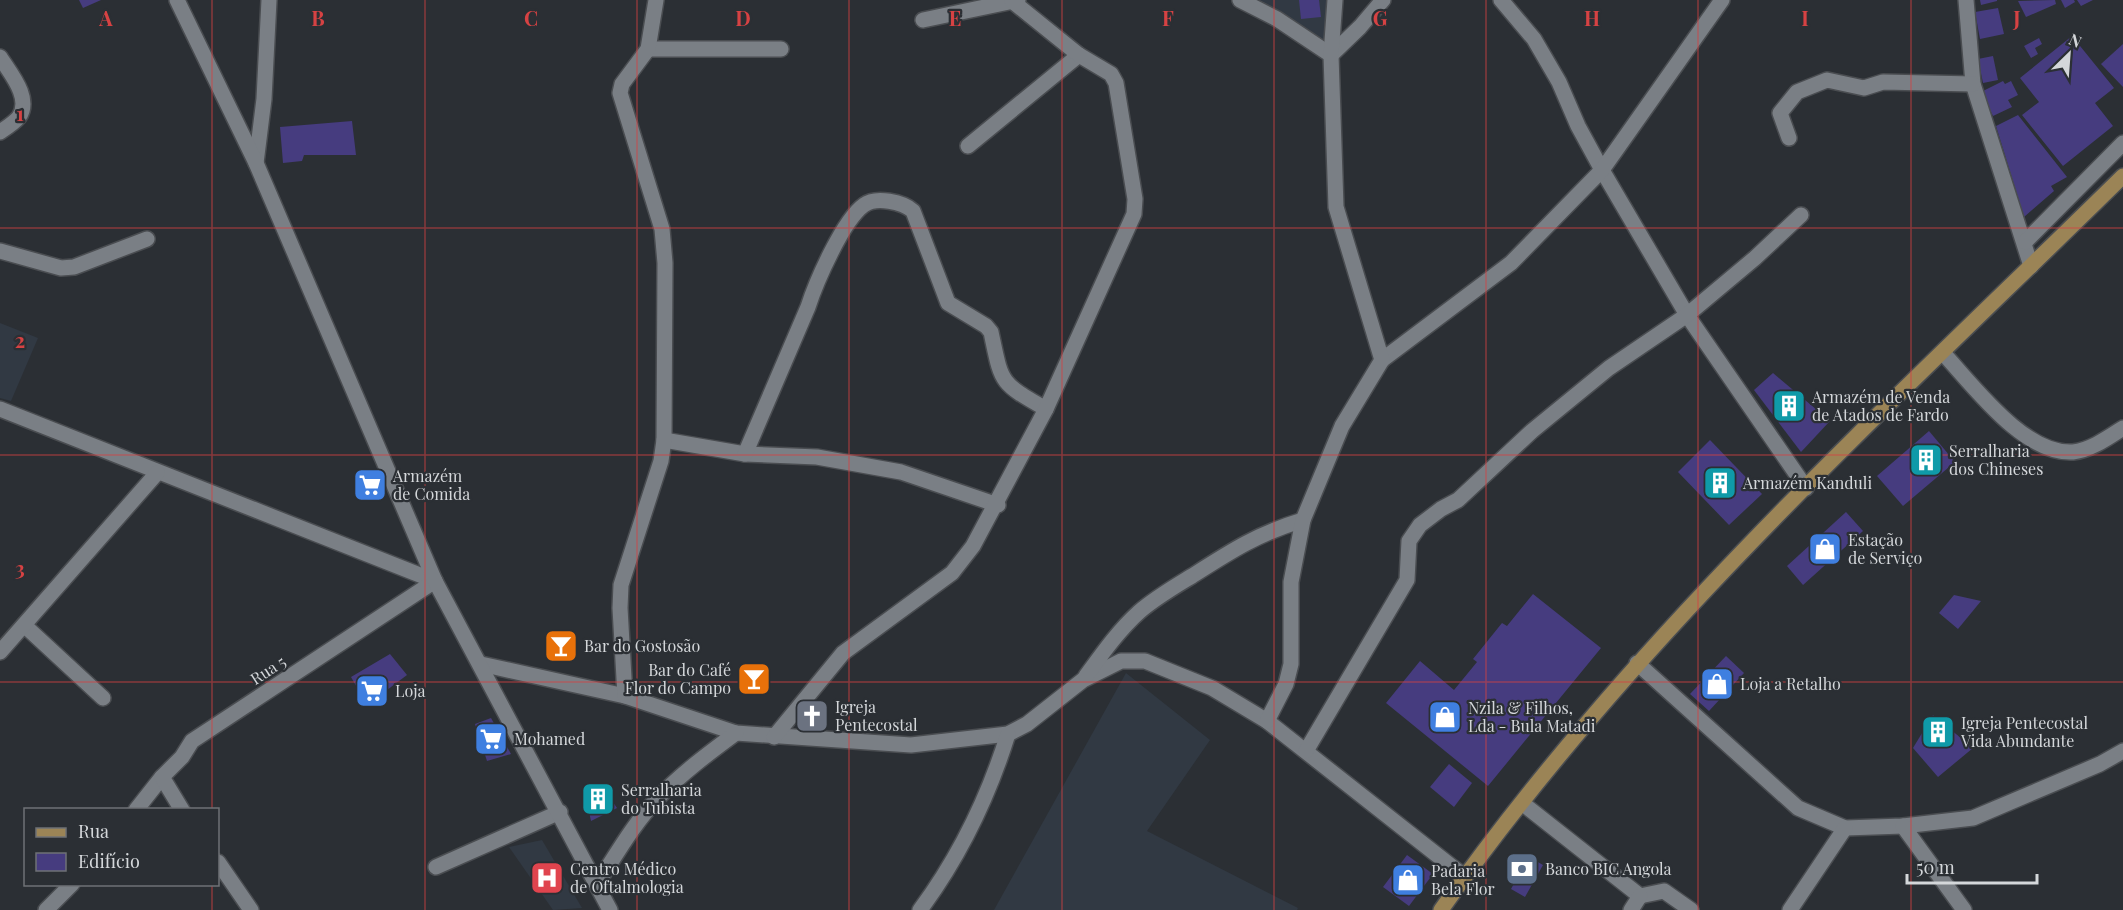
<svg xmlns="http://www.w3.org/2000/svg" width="2123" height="910" font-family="'Playfair Display',serif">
<rect width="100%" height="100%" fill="#2b2f34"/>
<g fill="#313943">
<polygon points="1240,0 1333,0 1331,55"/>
<polygon points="0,323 38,338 11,401 0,398"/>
<polygon points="1126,673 1210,740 1147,831 1298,908 1297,910 994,910"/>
<polygon points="542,840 582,908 553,910 509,847"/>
</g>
<g fill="#463c7f">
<polygon points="79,0 101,0 83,8"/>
<polygon points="1299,0 1319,0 1321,17 1301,19"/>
<polygon points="1980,0 1997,0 1997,1 1981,5"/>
<polygon points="2055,0 2056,4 2026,17 2018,1"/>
<polygon points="2061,0 2074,0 2075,2 2065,8"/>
<polygon points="2077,0 2093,0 2081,6"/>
<polygon points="1998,8 2004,34 1980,39 1975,12"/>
<polygon points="2072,36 2114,88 2095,103 2113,126 2063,166 2022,115 2039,102 2020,78"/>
<polygon points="2039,38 2042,44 2035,48 2038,54 2031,58 2024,46"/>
<polygon points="2123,44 2123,87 2101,64"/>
<polygon points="1993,56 1998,80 1983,83 1978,59"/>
<polygon points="2003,81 2005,84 2011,81 2018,95 2008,100 2012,107 1993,116 1981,92"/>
<polygon points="2018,115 2067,177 2051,186 2054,191 2024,217 1996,126"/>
<polygon points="352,121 356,155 304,155 302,161 283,163 280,127"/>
<polygon points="1773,373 1830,421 1801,452 1754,390"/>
<polygon points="1929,431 1955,462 1903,506 1877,476"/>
<polygon points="1710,440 1762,494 1729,525 1678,472"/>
<polygon points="1846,512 1863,531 1803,585 1787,566"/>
<polygon points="1533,594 1601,648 1488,786 1386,703 1420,661 1454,690 1477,662 1473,659 1502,623 1507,626"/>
<polygon points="1954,595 1981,601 1958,629 1939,613"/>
<polygon points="390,654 407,675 367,705 351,677"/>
<polygon points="1726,656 1744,673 1709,711 1690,694"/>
<polygon points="1933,715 1973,748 1938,777 1913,748"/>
<polygon points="491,718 511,754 487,761 475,724"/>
<polygon points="1449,764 1472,783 1454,807 1430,787"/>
<polygon points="584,788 604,789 617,808 591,821"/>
<polygon points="1524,854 1543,865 1525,897 1511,889 1517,878 1511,875"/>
<polygon points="1407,855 1433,874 1409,906 1383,887"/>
</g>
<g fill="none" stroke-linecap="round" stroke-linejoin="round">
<defs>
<g id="street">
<polyline points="1240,0 1277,19 1331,55 1360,27 1383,0"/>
<polyline points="1501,0 1534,39 1559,82 1578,126 1602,170 1687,315 1806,488"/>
<polyline points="1966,0 1973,84 2031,266"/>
<polyline points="923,20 1018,0"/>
<polyline points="648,49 781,49"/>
<path d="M0,57C10,73 32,98 19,117C14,123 6,128 0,132"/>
<polyline points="1789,138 1780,113 1797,92 1827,80 1864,88 1883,82 1973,84"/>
<polyline points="968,146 1079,55"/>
<polyline points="256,163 264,99 269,0"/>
<polyline points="2025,242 2123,143"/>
<polyline points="0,251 61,268 74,267 147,239"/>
<path d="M1943,353C1973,385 2024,455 2073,452C2091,450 2109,437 2123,428"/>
<polyline points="1382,360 1511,263 1602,170 1722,0"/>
<polyline points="0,409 435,581"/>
<polyline points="664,440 745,454 817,457 901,472 998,505"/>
<path d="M745,454L808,307C816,282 843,220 864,205C876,196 903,202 913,211L948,303L986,326L991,332C1002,384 999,382 1046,409"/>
<polyline points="24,625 103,698"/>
<polyline points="0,652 157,473"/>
<polyline points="1637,663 1798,808 1845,828 1903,826 1973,818 2100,764 2123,751"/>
<polyline points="481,664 625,696 736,733 911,745 1008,734 1027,724 1083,680 1121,661 1145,661 1212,688 1267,721 1465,877"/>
<path d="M1086,676C1102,654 1118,631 1139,612C1155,598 1174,587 1192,576C1231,551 1257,534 1303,520"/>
<polyline points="625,696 620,608 621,585 661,461 664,440 665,263 662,229 620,93 622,84 648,49 656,0"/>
<polyline points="1267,721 1286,684 1291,664 1291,582 1303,520 1342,426 1382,360 1336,207 1331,55 1335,0"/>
<polyline points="774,737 843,653 952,573 973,546 1046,409 1134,214 1135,199 1116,83 1111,74 1079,55 1012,1"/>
<polyline points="1306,751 1407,580 1409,541 1420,525 1441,509 1458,500 1532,431 1609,368 1687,315 1755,258 1801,215"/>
<polyline points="1522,803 1640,896 1664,891 1691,910"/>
<polyline points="136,810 162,777"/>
<polyline points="182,810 162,777 182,757 192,741 435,581"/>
<polyline points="1903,826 1964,910"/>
<polyline points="218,862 251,910"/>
<polyline points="436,867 560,812"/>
<path d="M597,884C616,855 634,823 658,798C682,773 709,753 736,733"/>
<polyline points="46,910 72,884"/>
<path d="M920,910C960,856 988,798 1008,734"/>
<polyline points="1631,910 1640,896"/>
<polyline points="1790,910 1845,828"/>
</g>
<polyline id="secondary" points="177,0 256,163 435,581 610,910"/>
<path id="primary" d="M1441,910C1634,636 1885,410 2123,176"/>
</defs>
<use href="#street" stroke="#4a4d51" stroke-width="18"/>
<use href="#secondary" stroke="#4a4d51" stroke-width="18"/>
<use href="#primary" stroke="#4a4d51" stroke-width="18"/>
<use href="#street" stroke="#7a7f85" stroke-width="15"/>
<use href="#secondary" stroke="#7a7f85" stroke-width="15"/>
<use href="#primary" stroke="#9b8456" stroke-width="15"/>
</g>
<path fill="none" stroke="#d64243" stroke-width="1.5" stroke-opacity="0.55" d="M212,0V810M425,0V910M637,0V910M849,0V910M1062,0V910M1274,0V910M1486,0V910M1698,0V910M1911,0V910M0,228H2123M0,455H2123M0,682H2123M212,884V910"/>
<defs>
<symbol id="building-square" viewBox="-11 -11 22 22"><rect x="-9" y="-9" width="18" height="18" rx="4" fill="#0f9aa8" stroke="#2b2f34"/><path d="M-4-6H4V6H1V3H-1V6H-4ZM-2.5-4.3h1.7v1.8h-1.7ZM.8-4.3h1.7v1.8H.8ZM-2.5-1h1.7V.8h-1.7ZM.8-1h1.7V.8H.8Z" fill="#fff"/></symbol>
<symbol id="supermarket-square" viewBox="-11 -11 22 22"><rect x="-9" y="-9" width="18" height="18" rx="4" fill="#3f7fe0" stroke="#2b2f34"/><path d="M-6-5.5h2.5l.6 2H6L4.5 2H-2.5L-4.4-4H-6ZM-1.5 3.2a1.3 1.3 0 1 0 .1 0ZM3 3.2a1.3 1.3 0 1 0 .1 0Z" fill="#fff"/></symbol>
<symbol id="shop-square" viewBox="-11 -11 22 22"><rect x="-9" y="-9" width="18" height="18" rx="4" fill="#3f7fe0" stroke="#2b2f34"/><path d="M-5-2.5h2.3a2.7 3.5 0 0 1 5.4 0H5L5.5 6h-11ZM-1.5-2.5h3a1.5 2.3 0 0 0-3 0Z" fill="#fff"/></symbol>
<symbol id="bar-square" viewBox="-11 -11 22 22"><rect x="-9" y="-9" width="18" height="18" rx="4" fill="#e8710a" stroke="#2b2f34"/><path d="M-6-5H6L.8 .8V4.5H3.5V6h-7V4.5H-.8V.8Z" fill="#fff"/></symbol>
<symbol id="church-square" viewBox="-11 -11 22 22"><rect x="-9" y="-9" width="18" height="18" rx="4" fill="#6b7280" stroke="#2b2f34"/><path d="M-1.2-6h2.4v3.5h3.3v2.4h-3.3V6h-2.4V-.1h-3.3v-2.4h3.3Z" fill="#fff"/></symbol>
<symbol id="bank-square" viewBox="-11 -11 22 22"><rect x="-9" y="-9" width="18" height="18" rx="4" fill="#5c6f8a" stroke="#2b2f34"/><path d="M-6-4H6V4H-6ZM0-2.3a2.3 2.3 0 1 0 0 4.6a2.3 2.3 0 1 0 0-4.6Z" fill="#fff"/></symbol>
<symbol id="hospital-square" viewBox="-11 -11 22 22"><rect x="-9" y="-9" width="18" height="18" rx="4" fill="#e0444e" stroke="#2b2f34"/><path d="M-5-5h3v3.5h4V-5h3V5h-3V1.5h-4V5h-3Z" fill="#fff"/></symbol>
</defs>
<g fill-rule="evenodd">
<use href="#building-square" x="1770" y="387" width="38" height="38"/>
<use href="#building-square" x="1907" y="441" width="38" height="38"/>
<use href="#building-square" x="1701" y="464" width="38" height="38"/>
<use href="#supermarket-square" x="351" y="466" width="38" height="38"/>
<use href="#shop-square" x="1806" y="530" width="38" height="38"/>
<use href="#bar-square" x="542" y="627" width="38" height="38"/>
<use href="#bar-square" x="735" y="660" width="38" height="38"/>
<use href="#shop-square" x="1698" y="665" width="38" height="38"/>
<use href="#supermarket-square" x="353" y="672" width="38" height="38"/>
<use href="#church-square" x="793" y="697" width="38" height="38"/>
<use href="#shop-square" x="1426" y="698" width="38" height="38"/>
<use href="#building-square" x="1919" y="713" width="38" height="38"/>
<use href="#supermarket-square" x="472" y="720" width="38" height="38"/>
<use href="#building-square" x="579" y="780" width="38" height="38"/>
<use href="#bank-square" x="1503" y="850" width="38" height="38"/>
<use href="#hospital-square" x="528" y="859" width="38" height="38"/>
<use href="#shop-square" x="1389" y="861" width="38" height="38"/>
</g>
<g text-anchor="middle" stroke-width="4.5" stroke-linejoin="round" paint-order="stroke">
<g font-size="16" fill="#d4d7da" stroke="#2b2f34" text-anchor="start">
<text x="1812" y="403">Armazém de Venda<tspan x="1812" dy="18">de Atados de Fardo</tspan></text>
<text x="1949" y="457">Serralharia<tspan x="1949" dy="18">dos Chineses</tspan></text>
<text x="393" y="482">Armazém<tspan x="393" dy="18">de Comida</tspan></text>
<text x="1743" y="489">Armazém Kanduli</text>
<text x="1848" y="546">Estação<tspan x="1848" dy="18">de Serviço</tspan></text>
<text x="584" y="652">Bar do Gostosão</text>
<text x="731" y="676" text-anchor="end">Bar do Café<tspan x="731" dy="18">Flor do Campo</tspan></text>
<text x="1740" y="690">Loja a Retalho</text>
<text x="395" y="697">Loja</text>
<text x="835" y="713">Igreja<tspan x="835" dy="18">Pentecostal</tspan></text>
<text x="1468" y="714">Nzila &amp; Filhos,<tspan x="1468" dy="18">Lda - Bula Matadi</tspan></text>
<text x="1961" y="729">Igreja Pentecostal<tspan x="1961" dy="18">Vida Abundante</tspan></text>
<text x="514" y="745">Mohamed</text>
<text x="621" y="796">Serralharia<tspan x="621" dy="18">do Tubista</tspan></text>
<text x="570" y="875">Centro Médico<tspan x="570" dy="18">de Oftalmologia</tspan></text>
<text x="1545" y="875">Banco BIC Angola</text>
<text x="1431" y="877">Padaria<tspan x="1431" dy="18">Bela Flor</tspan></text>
</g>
<g font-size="16" fill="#d4d7da" stroke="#2b2f34">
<text transform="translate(268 670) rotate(-33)" y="6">Rua 5</text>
</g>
</g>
<g font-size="20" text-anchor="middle" font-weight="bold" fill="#d64243" stroke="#2b2f34" stroke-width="4.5" stroke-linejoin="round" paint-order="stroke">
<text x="106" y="26">A</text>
<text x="318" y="26">B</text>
<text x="531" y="26">C</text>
<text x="743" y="26">D</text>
<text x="955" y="26">E</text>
<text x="1168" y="26">F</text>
<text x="1380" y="26">G</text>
<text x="1592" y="26">H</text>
<text x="1805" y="26">I</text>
<text x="2017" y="26">J</text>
<text x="20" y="121">1</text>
<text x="20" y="348">2</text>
<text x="20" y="576">3</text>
</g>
<rect x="24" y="808" width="195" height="78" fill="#2b2f34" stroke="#6f7276" stroke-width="1.5"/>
<rect x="36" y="828" width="30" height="9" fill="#9b8456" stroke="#6f7276" stroke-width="1.5"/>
<text x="78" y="838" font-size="18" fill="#d4d7da">Rua</text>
<rect x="36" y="853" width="30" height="18" fill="#463c7f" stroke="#6f7276" stroke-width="1.5"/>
<text x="78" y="868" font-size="18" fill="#d4d7da">Edifício</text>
<g transform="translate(2069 54) rotate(25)" stroke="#2b2f34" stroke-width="4.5" paint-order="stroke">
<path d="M0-4.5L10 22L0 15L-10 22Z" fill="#d4d7da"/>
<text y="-9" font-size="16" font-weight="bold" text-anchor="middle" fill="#d4d7da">N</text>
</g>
<path d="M1907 874v9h130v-9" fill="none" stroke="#d4d7da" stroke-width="3"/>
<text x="1916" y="874" font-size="18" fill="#d4d7da" stroke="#2b2f34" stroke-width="4.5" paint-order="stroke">50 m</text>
</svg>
